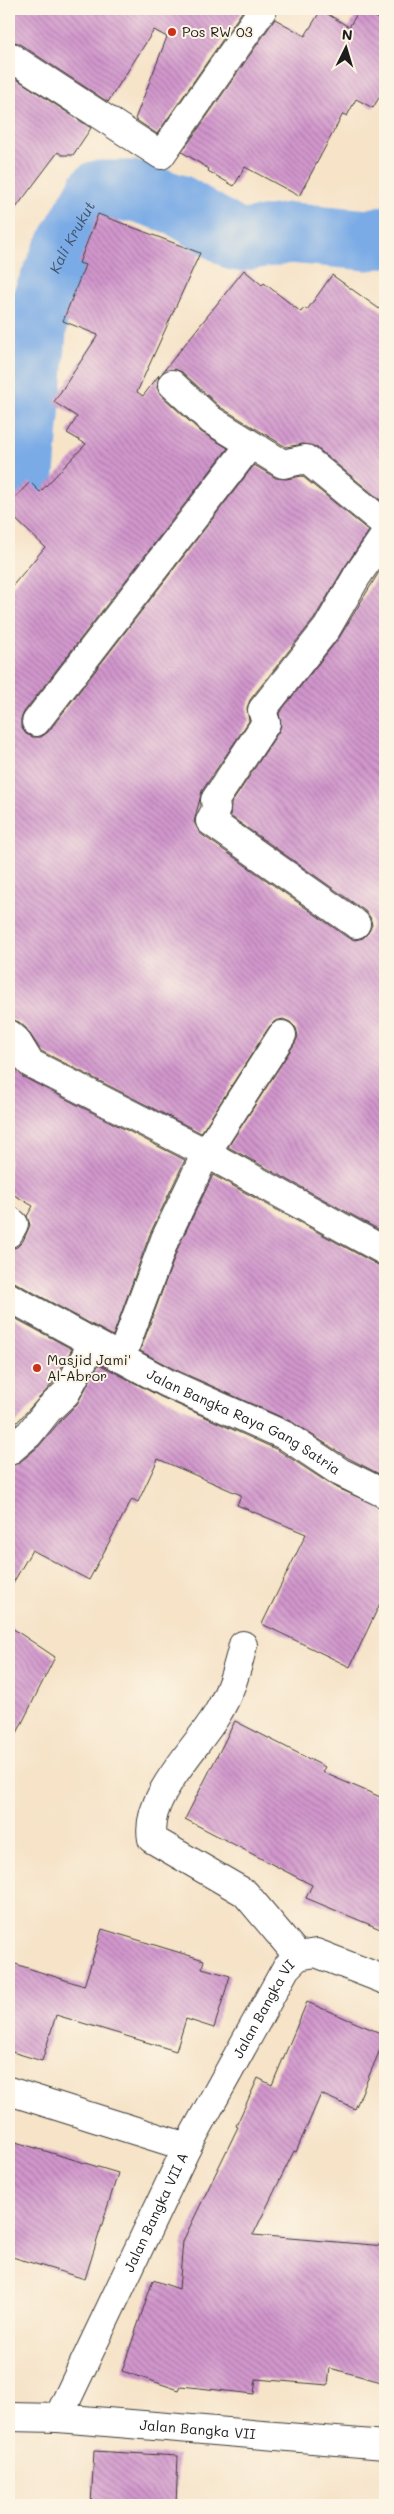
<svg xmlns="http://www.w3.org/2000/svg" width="394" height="2514" font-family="Mali,sans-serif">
<defs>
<pattern id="building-back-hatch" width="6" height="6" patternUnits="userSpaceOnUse" patternTransform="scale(1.25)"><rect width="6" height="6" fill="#d297cd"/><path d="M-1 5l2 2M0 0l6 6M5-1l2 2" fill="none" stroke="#aa7aa6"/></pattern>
</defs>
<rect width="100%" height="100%" fill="#fcf5e5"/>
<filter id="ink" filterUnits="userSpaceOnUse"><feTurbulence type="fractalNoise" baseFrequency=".02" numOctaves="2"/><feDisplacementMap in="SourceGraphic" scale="10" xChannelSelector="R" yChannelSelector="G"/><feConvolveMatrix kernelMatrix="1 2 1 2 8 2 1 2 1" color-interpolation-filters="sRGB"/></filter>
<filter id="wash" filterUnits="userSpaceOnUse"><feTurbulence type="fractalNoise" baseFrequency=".0096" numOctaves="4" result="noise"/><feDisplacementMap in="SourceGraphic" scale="20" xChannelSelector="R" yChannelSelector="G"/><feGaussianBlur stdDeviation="1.12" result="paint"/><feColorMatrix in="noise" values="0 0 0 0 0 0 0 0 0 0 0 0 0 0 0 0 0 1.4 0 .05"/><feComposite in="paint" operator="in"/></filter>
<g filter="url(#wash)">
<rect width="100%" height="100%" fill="#f6e3c8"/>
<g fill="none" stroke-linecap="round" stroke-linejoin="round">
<path stroke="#7aabe6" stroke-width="61" id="s1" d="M9,488L24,473L38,310L61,257L98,191H136L178,205L238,241L290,233L368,240L385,236"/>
</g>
<g id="blocks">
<g fill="url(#building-back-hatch)">
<polygon points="9,9 244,9 157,134 135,119 167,37 154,30 108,102 18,43 9,41"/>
<polygon points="360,9 385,22 385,87 373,108 356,99 347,116 343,114 299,196 245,167 234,186 208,171 209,169 182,152 275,19 305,36 321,10 349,27"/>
<polygon points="9,74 91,128 73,155 62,155 58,152 9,217"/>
<polygon points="98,214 200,253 137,392 143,396 159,375 157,388 161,395 201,432 228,448 24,712 21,719 21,727 26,734 33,737 41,737 48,732 254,465 276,478 286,479 302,476 369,531 344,568 314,619 250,700 247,708 249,721 202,791 194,822 201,834 347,937 355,940 363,938 368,933 372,925 370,917 365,911 230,816 231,804 279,731 281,725 279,713 339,638 385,562 385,1233 228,1147 295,1043 298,1036 296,1028 290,1022 283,1019 275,1021 269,1027 201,1133 41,1051 26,1028 19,1022 9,1019 9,590 45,547 9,513 9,504 30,482 40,492 86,444 67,433 77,417 54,402 98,335 63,321 85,265 79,263"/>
<polygon points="244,270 262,285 264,283 301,312 304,308 307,310 332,275 385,313 385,504 316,447 303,444 286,447 220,407 182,372 175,369 162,373"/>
<polygon points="9,1058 23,1077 185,1160 150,1234 113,1336 16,1283 9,1281 9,1249 17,1247 23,1241 30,1225 27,1216 33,1206 9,1192"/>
<polygon points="213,1175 378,1265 385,1267 385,1477 348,1458 292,1422 174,1369 140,1351 179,1245"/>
<polygon points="9,1315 72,1349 53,1383 9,1431"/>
<polygon points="99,1364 161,1397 278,1450 333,1486 385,1509 385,1593 350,1667 262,1624 306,1534 237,1505 241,1495 158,1459 138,1502 132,1499 89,1580 32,1550 9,1590 9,1466 19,1463 39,1446 61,1420 77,1404"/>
<polygon points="9,1626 55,1657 9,1749"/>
<polygon points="235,1721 325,1767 322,1772 385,1799 385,1931 306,1898 312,1885 185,1819"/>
<polygon points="102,1929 204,1960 202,1968 230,1976 214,2028 186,2019 176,2051 56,2015 42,2061 9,2051 9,1962 84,1986"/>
<polygon points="307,2002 385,2035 385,2038 355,2109 321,2094 296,2152 294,2151 253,2235 385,2246 385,2383 330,2368 328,2385 256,2379 254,2394 181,2386 179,2390 122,2371 153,2280 179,2289 183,2241 238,2127 236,2126 258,2078 272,2085"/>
<polygon points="9,2140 118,2173 85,2279 9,2256"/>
<polygon points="94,2451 178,2456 176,2505 91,2505"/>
</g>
</g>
</g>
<g filter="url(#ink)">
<use href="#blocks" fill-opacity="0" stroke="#3d3a36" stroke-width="1"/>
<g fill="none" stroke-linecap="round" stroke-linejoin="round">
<defs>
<g id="street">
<polyline points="9,56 161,155 263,9"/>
<polyline points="172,384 211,420 283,464 306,459 385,524"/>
<polyline points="36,722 250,445"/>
<polyline points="356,924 210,821 216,809 215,800 266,723 262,710 327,628 357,576 385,535"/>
<polyline points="9,1034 16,1040 30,1063 206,1153 385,1251"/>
<polyline points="9,1220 14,1224 9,1233"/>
<path id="s2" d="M9,1297L167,1383L286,1436L340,1472L385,1494"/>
<polyline points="121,1358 165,1239 206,1153 282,1035"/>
<polyline points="9,1451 29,1434 49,1409 66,1393 92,1344"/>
<path d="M243,1645C237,1670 230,1694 216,1716C196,1749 144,1798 152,1839L245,1893L298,1956"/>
<polyline points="9,2091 187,2147"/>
<path id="s3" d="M9,2417L58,2418L385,2445"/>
<path id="s4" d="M58,2418L187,2147L286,1968L298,1956L316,1953L385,1980"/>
</g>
</defs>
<use href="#street" stroke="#3d3a36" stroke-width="30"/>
<use href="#street" stroke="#fff" stroke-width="28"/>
</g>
</g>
<g fill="#c8321e" stroke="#fcf5e5" stroke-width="2">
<circle cx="172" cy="32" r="5"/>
<circle cx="37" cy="1368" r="5"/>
</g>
<g text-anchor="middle" stroke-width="4" stroke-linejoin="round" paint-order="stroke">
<g font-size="14" fill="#1c1c1c" stroke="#fcf5e5" text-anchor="start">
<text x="182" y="37">Pos RW 03</text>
<text x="47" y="1365">Masjid Jami'<tspan x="47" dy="16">Al-Abror</tspan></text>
</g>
<g font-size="14" fill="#1c1c1c" stroke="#fcf5e5">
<text dy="5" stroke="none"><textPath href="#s2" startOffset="266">Jalan Bangka Raya Gang Satria</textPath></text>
<text dy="5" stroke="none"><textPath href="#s4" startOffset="458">Jalan Bangka VI</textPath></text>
<text dy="5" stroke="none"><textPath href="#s4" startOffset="228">Jalan Bangka VII A</textPath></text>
<text dy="5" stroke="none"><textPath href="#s3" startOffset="189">Jalan Bangka VII</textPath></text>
</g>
<g font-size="15" font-style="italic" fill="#42556d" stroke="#fcf5e5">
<text dy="5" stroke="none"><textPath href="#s1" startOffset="265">Kali Krukut</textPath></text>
</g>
</g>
<rect width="394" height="2514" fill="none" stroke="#fcf5e5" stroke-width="30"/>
<g transform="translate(346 48) rotate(5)" stroke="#fcf5e5" stroke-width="4" paint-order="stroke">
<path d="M0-4L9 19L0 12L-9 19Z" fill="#1c1c1c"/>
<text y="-8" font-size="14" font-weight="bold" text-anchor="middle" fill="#1c1c1c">N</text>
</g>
</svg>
